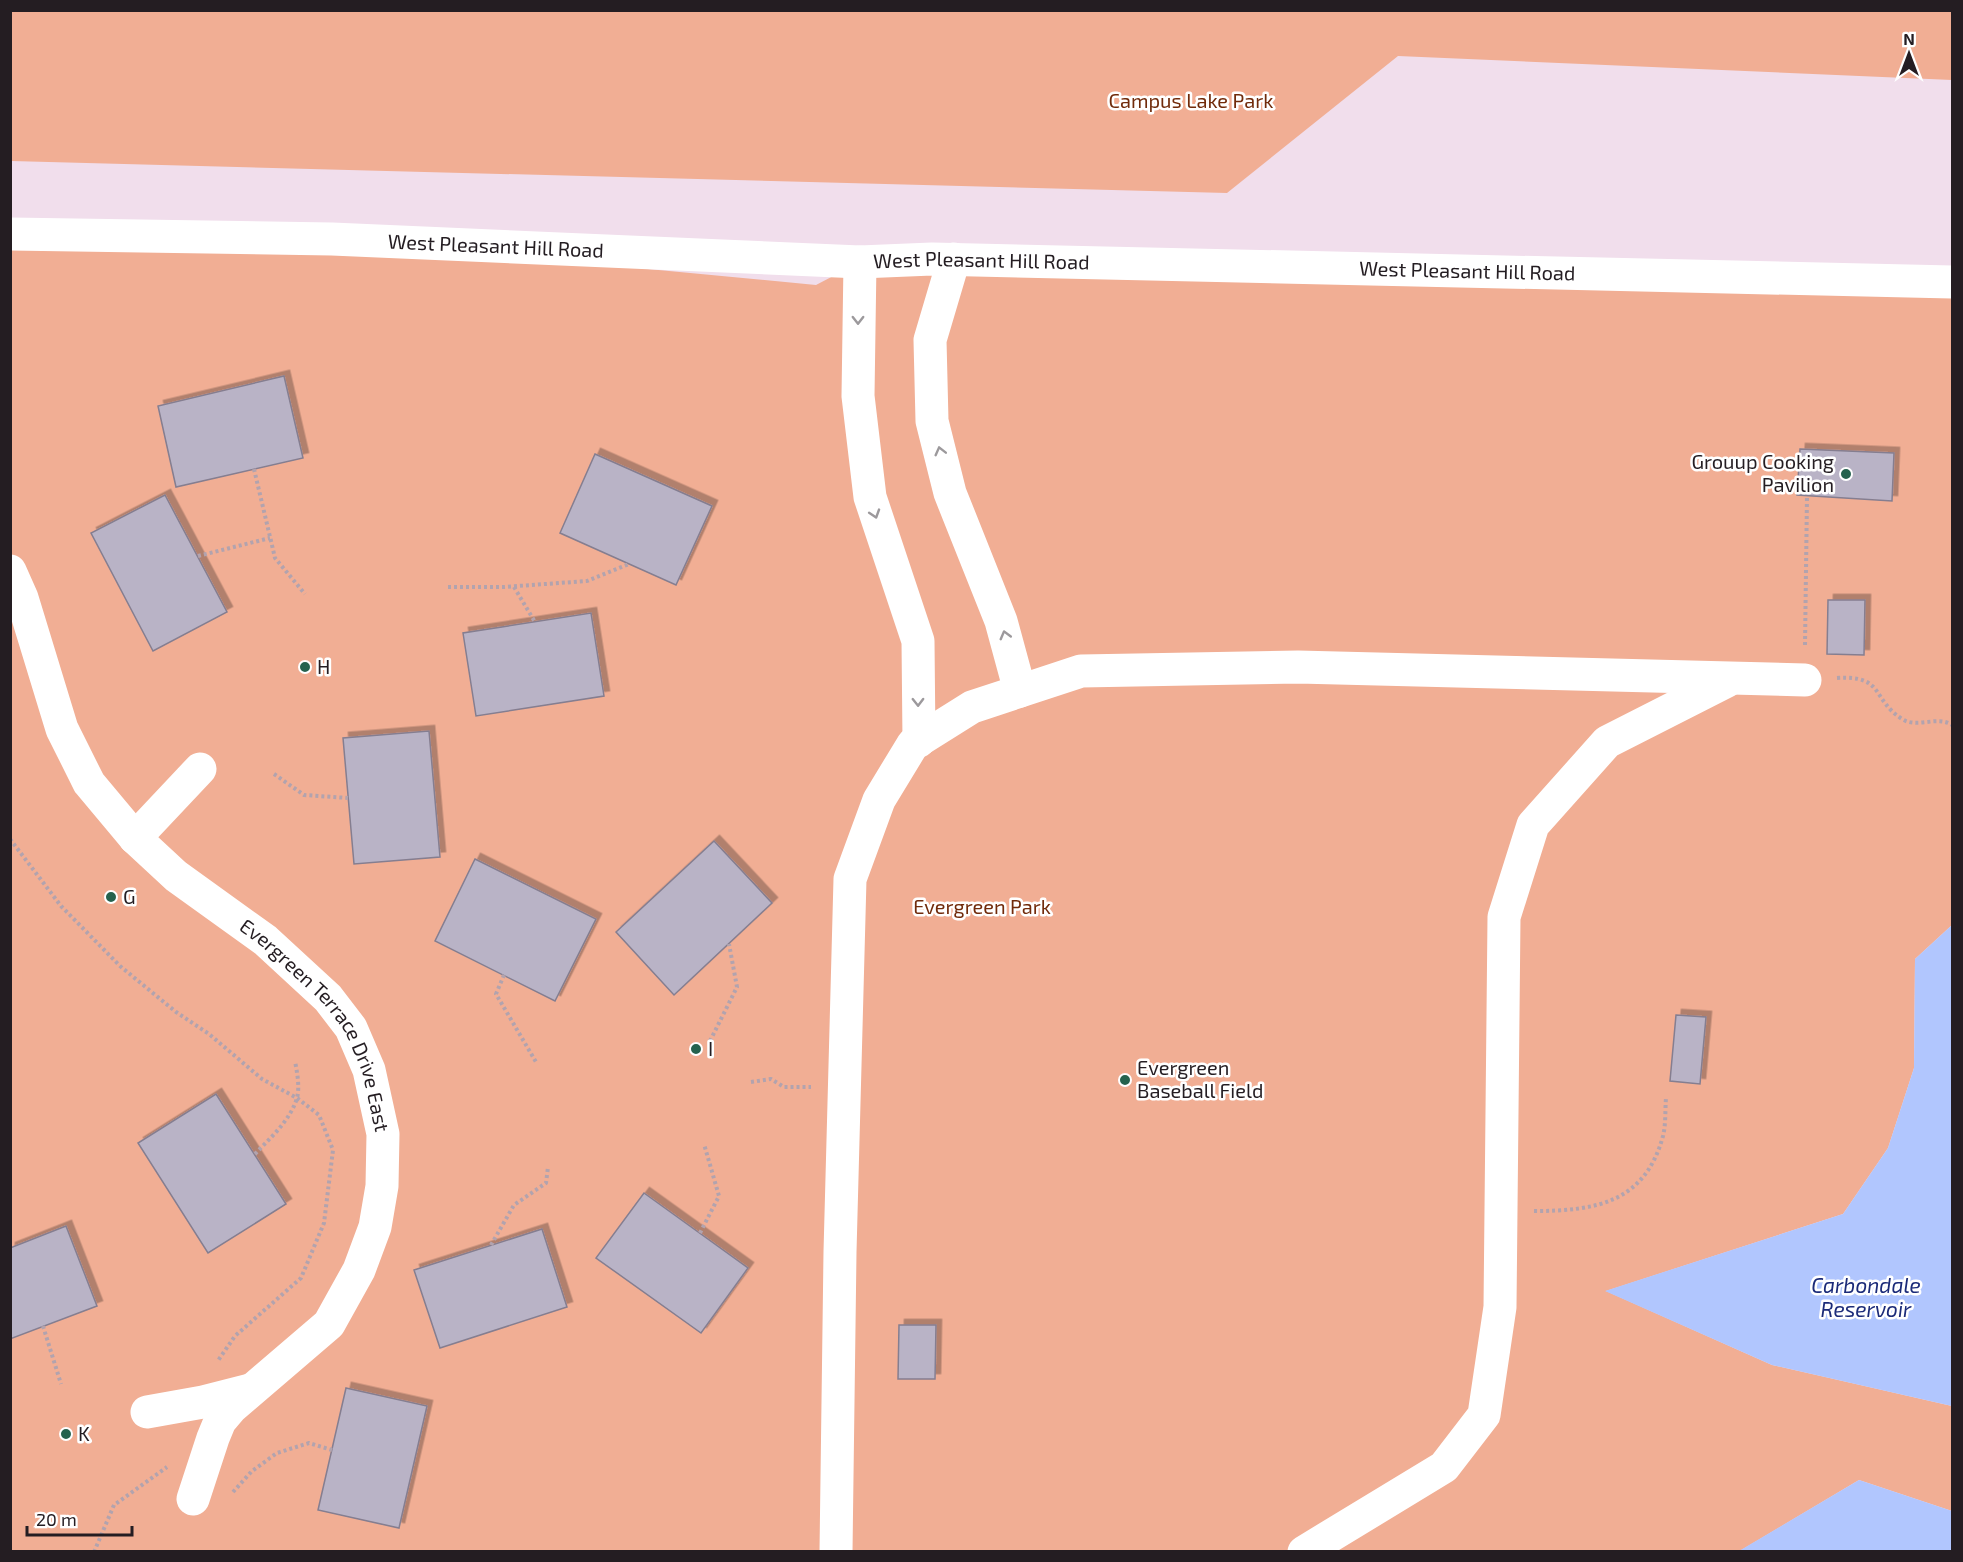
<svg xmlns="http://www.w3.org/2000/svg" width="1963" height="1562" font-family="'Exo 2',sans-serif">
<defs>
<filter id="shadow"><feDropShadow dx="5.5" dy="-5.5" stdDeviation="0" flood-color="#0004"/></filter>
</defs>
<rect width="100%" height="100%" fill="#f1deec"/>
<g fill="#f1ae94">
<polygon points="11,10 1952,10 1952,80 1398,56 1227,193 11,161"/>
<polygon points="11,234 332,239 816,285 860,262 1952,282 1952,925 1915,959 1914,1068 1888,1148 1843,1214 1606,1291 1772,1365 1952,1406 1952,1511 1859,1480 1738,1552 11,1552"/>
</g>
<g fill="#b1c6fe">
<polygon points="1952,925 1952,1406 1772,1365 1605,1291 1843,1214 1888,1148 1914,1068 1915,959"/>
<polygon points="1859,1480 1952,1511 1952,1551 1739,1551"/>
</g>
<g fill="#b9b3c6" stroke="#857e90" stroke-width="1.5" filter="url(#shadow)">
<polygon points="284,376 303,458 176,487 158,406"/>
<polygon points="1800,449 1894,453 1892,501 1797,495"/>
<polygon points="595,454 712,506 676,585 560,533"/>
<polygon points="165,495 227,612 153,651 91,533"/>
<polygon points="1828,600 1865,600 1864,655 1827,654"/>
<polygon points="591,613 604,696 476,716 463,633"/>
<polygon points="429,731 440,857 354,864 343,738"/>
<polygon points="714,841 772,903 674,995 616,932"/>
<polygon points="475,859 596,919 555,1001 435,941"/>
<polygon points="1676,1015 1706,1017 1700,1084 1670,1081"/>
<polygon points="216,1094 286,1204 208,1253 138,1143"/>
<polygon points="644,1193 748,1268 701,1333 596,1258"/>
<polygon points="66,1226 97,1306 10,1339 10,1248"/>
<polygon points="542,1229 567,1307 440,1348 414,1270"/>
<polygon points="899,1325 936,1325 935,1379 898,1379"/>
<polygon points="346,1388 427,1406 399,1528 318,1510"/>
</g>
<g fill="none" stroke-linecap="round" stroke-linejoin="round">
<g stroke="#b2a3ae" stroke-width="4" stroke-dasharray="3 3" stroke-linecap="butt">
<polyline points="254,469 275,558 305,594"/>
<polyline points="198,556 270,538"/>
<polyline points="448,587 504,587 587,581 629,564"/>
<polyline points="514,587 535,622"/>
<polyline points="1805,645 1807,496"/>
<path d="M1837,678C1885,675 1871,699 1902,719C1917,729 1937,715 1952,725"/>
<polyline points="274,774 304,795 348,798"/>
<polyline points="10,839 61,906 120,966 176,1012 209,1034 262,1079 297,1098 319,1115 333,1150 324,1223 301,1278 235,1336 217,1362"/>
<polyline points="504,975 496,994 536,1062"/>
<polyline points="710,1041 737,987 729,944"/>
<polyline points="751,1082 771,1079 784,1087 811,1087"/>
<path d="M255,1154C270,1138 290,1121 297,1098C300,1087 297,1072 295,1061"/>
<path d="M1534,1211C1595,1211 1645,1203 1663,1136C1666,1124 1665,1110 1666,1098"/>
<polyline points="700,1233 719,1196 704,1144"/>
<polyline points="491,1245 514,1205 546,1183 548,1167"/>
<polyline points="43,1326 61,1384"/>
<polyline points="233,1492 252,1471 277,1453 309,1443 332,1450"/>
<polyline points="94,1552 114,1505 167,1467"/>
</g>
<g stroke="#fff" stroke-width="33">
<polyline points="954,259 930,340 932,421 950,493 1001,621 1020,691"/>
<polyline points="860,262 858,396 870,497 918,641 919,741"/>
<path id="s1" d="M10,571L22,598L62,729L89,783L135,838L176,876L265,940L328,998L351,1028L369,1070L383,1134L382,1186L375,1227L359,1270L329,1324L231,1408L220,1421L213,1438L193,1499"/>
<polyline points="135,838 200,769"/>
<polyline points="147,1412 203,1402 250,1390"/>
<polyline points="836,1552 840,1252 850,879 879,800 913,744 972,707 1081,671 1298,667 1805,680"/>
<polyline points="1304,1552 1444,1467 1484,1415 1500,1307 1504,917 1533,825 1607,742 1727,681"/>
</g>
<path stroke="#fff" stroke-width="33" id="s2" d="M10,234L332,239L860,262L932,259L1952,282"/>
</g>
<defs><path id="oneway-chevron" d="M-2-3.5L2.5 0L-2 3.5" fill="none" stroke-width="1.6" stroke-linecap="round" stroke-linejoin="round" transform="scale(1.5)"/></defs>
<g stroke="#9c999c">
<use href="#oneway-chevron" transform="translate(858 320) rotate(90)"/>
<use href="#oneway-chevron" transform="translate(940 451) rotate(-104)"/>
<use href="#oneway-chevron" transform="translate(875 514) rotate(72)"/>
<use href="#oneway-chevron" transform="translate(1005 635) rotate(-105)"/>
<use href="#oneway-chevron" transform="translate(918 702) rotate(89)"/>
</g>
<g fill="#25624e" stroke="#fff" stroke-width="2">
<circle cx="1846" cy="474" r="6"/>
<circle cx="305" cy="667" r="6"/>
<circle cx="111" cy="897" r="6"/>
<circle cx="696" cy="1049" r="6"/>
<circle cx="1125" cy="1080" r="6"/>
<circle cx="66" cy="1434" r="6"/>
</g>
<g text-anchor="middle" stroke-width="5" stroke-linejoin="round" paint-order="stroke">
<g font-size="20" fill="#712b0b" stroke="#fff">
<text x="1191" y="108">Campus Lake Park</text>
<text x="982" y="914">Evergreen Park</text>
</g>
<g font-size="20" fill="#241d22" stroke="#fff">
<text dy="7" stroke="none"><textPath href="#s2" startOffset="486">West Pleasant Hill Road</textPath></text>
<text dy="7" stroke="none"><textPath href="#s2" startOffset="972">West Pleasant Hill Road</textPath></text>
<text dy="7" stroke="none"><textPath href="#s2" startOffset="1458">West Pleasant Hill Road</textPath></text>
<text dy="7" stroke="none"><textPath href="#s1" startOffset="566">Evergreen Terrace Drive East</textPath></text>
</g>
<g font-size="20" fill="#241d22" stroke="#fff" text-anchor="start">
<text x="1834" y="469" text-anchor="end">Grouup Cooking<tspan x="1834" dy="23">Pavilion</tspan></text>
<text x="317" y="674">H</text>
<text x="123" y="904">G</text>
<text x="708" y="1056">I</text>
<text x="1137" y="1075">Evergreen<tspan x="1137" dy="23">Baseball Field</tspan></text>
<text x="78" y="1441">K</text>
</g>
<g font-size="21" font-style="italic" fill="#1b2b79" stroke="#fff">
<text x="1866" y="1293">Carbondale<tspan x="1866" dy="24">Reservoir</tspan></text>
</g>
</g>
<rect width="1963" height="1562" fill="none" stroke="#241d22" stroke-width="24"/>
<g transform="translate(1909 54)" stroke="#ffffff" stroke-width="4.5" paint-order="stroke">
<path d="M0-4.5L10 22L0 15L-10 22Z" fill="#241d22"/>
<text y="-9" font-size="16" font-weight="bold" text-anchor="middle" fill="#241d22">N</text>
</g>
<path d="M27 1526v9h105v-9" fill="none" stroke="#241d22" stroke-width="3"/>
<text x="36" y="1526" font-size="18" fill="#241d22" stroke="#ffffff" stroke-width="4.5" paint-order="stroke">20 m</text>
</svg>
